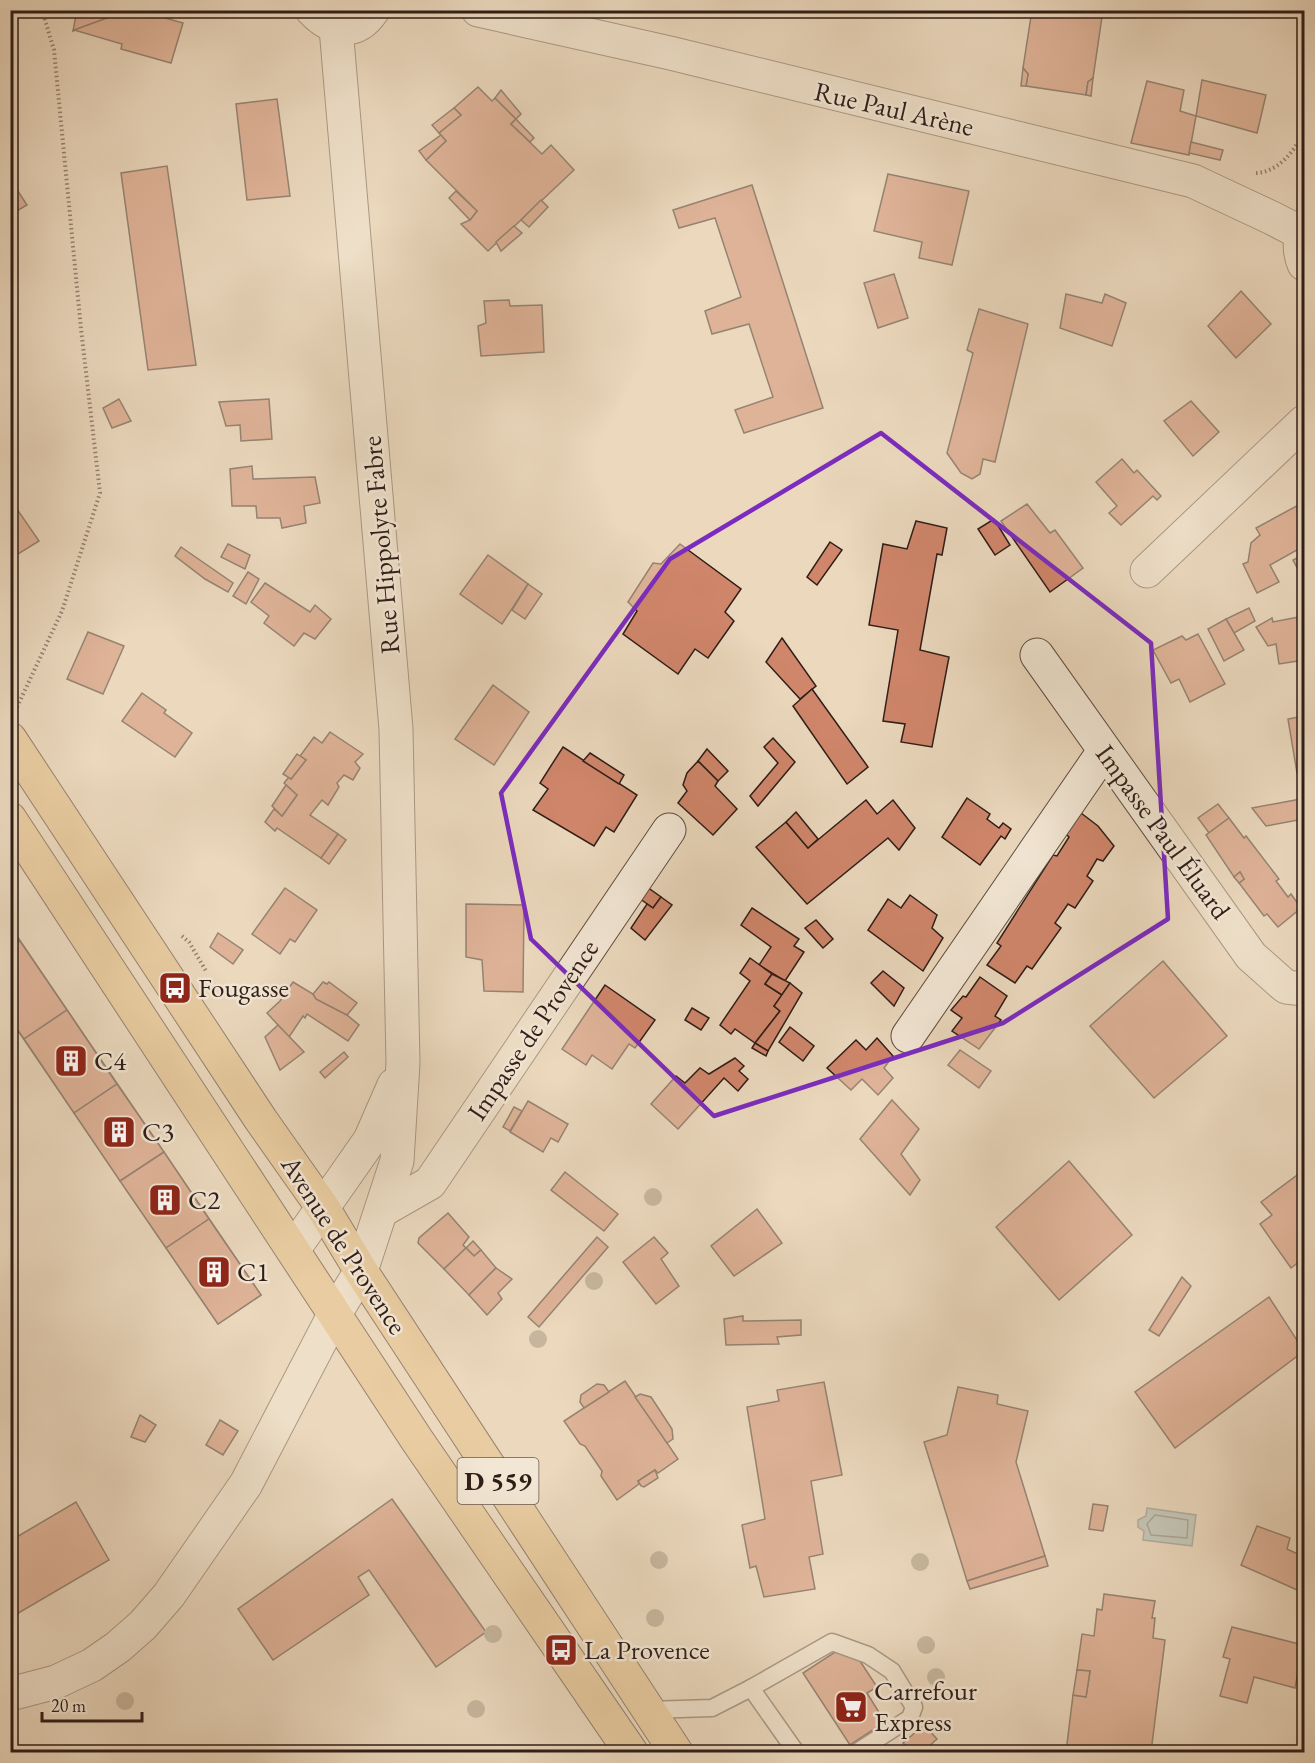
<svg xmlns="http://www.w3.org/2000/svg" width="1315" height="1763" font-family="'EB Garamond',serif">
<rect width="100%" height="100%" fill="#ebd8bd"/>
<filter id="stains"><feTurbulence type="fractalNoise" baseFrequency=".00333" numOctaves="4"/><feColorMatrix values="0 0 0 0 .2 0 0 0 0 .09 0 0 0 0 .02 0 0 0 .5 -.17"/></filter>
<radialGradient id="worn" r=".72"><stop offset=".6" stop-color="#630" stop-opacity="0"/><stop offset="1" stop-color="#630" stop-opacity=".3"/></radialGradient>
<polygon fill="#9bb8b9" stroke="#707a79" stroke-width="1.5" points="1147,1508 1196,1515 1192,1546 1143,1540 1144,1531 1138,1527 1138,1520 1146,1516"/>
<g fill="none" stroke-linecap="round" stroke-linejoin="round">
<polygon stroke="#656a68" stroke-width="1.5" points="1155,1515 1188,1520 1187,1538 1151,1535 1147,1524"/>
</g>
<g fill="#d0866b" stroke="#2f1d18" stroke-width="1.5">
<polygon points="77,10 129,10 73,31"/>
<polygon points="129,10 137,10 183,23 171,63 121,49 122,44 74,30"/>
<polygon points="1032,10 1103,10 1093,78 1088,82 1086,95 1026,86 1028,74 1023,68"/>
<polygon points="1023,68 1028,74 1026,86 1021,86"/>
<polygon points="1093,78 1091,96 1086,95 1088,82"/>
<polygon points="1202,80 1266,95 1257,133 1196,116"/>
<polygon points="1147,81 1184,90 1180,111 1196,116 1189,155 1131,143"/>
<polygon points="478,87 492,101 495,98 516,119 511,124 542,154 551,145 574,170 488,251 461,224 470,220 477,211 426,160 446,141 439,133 461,115 454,108"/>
<polygon points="501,90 521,114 516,119 495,98"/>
<polygon points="277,99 290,196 247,200 236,104"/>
<polygon points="454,108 461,115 439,133 432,125"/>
<polygon points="516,119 534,138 530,142 511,124"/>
<polygon points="441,135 446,141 426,160 419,151"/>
<polygon points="1191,142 1223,150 1220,160 1189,153"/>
<polygon points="167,166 196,365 148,370 121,173"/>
<polygon points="888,174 969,191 952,265 919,258 922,242 874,231"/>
<polygon points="10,179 27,205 10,215"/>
<polygon points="752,185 823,408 744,433 735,410 773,397 749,324 712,334 705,311 741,297 715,218 679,228 673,210"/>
<polygon points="456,191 477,211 470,220 449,198"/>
<polygon points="541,200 548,207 529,227 521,220"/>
<polygon points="514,226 522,233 501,251 496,242"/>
<polygon points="894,274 908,318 878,328 864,283"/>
<polygon points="1241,291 1271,324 1236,358 1208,326"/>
<polygon points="1066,294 1102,303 1105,294 1126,303 1112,346 1060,328"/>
<polygon points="509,300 510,306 542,305 544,352 481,356 478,326 486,323 484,301"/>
<polygon points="979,309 1028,324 995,462 983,459 980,474 972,479 961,473 947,453 973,353 967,350"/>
<polygon points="119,399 131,421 112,428 103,408"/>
<polygon points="269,399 272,439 241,441 240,425 226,426 219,402"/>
<polygon points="1191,401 1219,432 1193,456 1164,421"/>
<polygon points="1122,459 1134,473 1137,470 1161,496 1157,500 1153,496 1121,525 1109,513 1117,506 1096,482"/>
<polygon points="252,466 253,479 315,477 320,503 304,506 306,523 282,528 280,518 257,518 256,506 232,506 230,469"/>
<polygon points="10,499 39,541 10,559"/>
<polygon points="1304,502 1304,546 1270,565 1279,582 1257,593 1243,564 1248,562 1251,543 1260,535 1256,528"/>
<polygon points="1027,504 1050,533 1055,530 1083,568 1050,592 1001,521"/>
<polygon points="994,519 1010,545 995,555 978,529"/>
<polygon points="916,521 947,528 942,555 937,554 920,650 949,657 932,747 901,742 905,724 883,721 898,630 869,625 883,544 907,549"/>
<polygon points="830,542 842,550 817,585 807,577"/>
<polygon points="228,544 250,555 245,569 221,557"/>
<polygon points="680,544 741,589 725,612 734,621 708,658 695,649 678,674 623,634 637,611 628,602 653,563 661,564"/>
<polygon points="181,547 233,583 228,592 205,579 175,556"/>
<polygon points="488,555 528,584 502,624 460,594"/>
<polygon points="1299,557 1304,565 1304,573 1301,575 1293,560"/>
<polygon points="248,572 259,579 246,604 233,596"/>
<polygon points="265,583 310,612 315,605 331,619 315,639 304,633 294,646 264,623 269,616 251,602"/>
<polygon points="528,584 542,594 525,619 512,610"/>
<polygon points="1249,608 1255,621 1234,633 1226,619"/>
<polygon points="1304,616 1304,660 1279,664 1276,644 1268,646 1256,627 1272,618 1273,622"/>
<polygon points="1226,619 1244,650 1224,661 1208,629"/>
<polygon points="88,632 124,646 103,694 67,679"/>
<polygon points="1198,634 1225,684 1190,702 1179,679 1171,683 1153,650 1182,636 1186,640"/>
<polygon points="782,638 816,686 800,699 766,662"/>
<polygon points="493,685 529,712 494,765 455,739"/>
<polygon points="812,689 868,767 847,784 793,706"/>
<polygon points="142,693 166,710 164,713 192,733 175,757 122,721"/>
<polygon points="1304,716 1304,772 1297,773 1288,719"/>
<polygon points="330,732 363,754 355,762 360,768 353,780 344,775 337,783 339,787 328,805 322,800 310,815 338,834 321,858 277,828 275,831 265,822 274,809 282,816 297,795 284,783 289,777 291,779 306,760 300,756 314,737 322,743"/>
<polygon points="773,738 795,762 758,806 750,796 778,763 764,747"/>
<polygon points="563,747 637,795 614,832 606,827 594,846 533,810 548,789 540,783"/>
<polygon points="707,749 728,771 718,781 698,761"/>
<polygon points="590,753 624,775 619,784 583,761"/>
<polygon points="297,754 306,760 291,779 283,774"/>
<polygon points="698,761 718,781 715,786 737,809 713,835 678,803 687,791 683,785 687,773"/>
<polygon points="286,785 297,795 282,816 272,806"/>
<polygon points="967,798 990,814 987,819 999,828 1003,823 1011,829 1005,839 1001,836 980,865 942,837"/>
<polygon points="1301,799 1304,819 1266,826 1252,808"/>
<polygon points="866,800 877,814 893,800 915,828 899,850 888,838 807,904 756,847 786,822 808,848"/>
<polygon points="1218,804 1229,818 1209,833 1198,818"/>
<polygon points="796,812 818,839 808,848 786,822"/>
<polygon points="1081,813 1098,826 1114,846 1103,861 1097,859 1087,876 1093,881 1075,908 1068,904 1055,923 1061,928 1032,969 1027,966 1015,983 987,965 1001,946 997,943 1053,855 1057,856 1069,837 1065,833"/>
<polygon points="1229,818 1244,838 1246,836 1279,879 1276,881 1288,897 1291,894 1301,908 1278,927 1267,914 1264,916 1239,883 1244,879 1240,872 1234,877 1206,835"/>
<polygon points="338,834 346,840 329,864 321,858"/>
<polygon points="1240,872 1244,879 1239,883 1234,877"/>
<polygon points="640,882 661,897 653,908 632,893"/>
<polygon points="285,888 317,910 295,942 290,939 280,954 252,934"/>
<polygon points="910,895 937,915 932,928 943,938 923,971 868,930 888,899 901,908"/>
<polygon points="661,897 672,905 645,940 631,928 647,904 653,908"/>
<polygon points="466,904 524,905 523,992 484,991 482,960 466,957"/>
<polygon points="752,908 799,939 794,946 804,952 785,981 759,965 771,947 741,925"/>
<polygon points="816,920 833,939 823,948 805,928"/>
<polygon points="10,926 261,1295 218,1324 10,1019"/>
<polygon points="10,926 20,941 10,947"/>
<polygon points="218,933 243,950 233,964 210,947"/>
<polygon points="20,941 67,1010 24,1039 10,1019 10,947"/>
<polygon points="750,958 772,974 765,984 782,995 774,1006 780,1011 755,1043 735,1029 731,1034 720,1025 750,981 740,973"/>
<polygon points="1163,961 1227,1036 1154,1098 1090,1026"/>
<polygon points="883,971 904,988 894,1006 871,983"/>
<polygon points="772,974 790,983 782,995 765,984"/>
<polygon points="980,977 1007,996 995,1016 1001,1020 979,1049 952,1031 962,1018 951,1010 963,996 966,997"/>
<polygon points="293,982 313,994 316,999 347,1015 359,1025 348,1041 307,1014 305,1018 303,1016 289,1037 267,1013 280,1001"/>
<polygon points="323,982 327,984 329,982 357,1003 347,1015 316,999 313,994"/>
<polygon points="790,983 802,993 768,1051 755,1043 780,1011 774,1006"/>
<polygon points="605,985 655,1020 635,1048 629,1044 612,1069 592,1055 586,1065 562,1049"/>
<polygon points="692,1008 709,1018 701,1030 685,1020"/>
<polygon points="67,1010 117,1084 74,1113 24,1039"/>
<polygon points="278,1025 304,1052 280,1070 265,1037"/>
<polygon points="790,1027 814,1046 803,1061 779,1042"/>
<polygon points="877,1038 893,1056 884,1068 893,1078 878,1095 862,1079 851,1090 827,1068 856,1040 866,1050"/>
<polygon points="755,1043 768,1051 766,1056 752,1048"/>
<polygon points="960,1050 991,1071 979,1088 948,1065"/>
<polygon points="344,1052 348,1057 325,1078 320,1072"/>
<polygon points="735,1058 744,1066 739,1071 748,1079 738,1091 724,1078 678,1129 651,1104 676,1076 685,1083 700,1068 709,1074"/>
<polygon points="117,1084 164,1152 120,1181 74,1113"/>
<polygon points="892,1100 919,1129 901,1154 920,1180 910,1195 860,1139"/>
<polygon points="528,1101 568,1124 558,1142 551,1138 543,1152 510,1132"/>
<polygon points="514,1107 522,1111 510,1131 503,1127"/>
<polygon points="164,1152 209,1219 166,1248 120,1181"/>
<polygon points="1069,1161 1132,1235 1059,1300 996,1227"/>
<polygon points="1304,1170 1304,1258 1291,1268 1260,1224 1272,1215 1261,1202"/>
<polygon points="565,1172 618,1214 604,1231 551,1190"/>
<polygon points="757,1209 782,1243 734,1276 711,1246"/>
<polygon points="448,1213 469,1237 463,1245 466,1248 444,1269 418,1243 419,1238"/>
<polygon points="209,1219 261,1295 218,1324 166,1248"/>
<polygon points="597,1237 608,1247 539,1327 528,1317"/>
<polygon points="654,1237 668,1253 661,1259 679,1286 656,1304 623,1262"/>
<polygon points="473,1241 481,1250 474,1256 466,1248"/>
<polygon points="466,1248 474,1256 481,1250 496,1268 469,1295 444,1269"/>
<polygon points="496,1268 512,1279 498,1293 502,1299 487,1315 469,1295"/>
<polygon points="1182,1277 1191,1286 1159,1336 1149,1330"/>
<polygon points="1269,1297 1304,1351 1175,1448 1135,1392"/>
<polygon points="743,1316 743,1321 801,1320 801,1335 777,1337 779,1344 726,1345 724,1319"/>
<polygon points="625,1381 678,1459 658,1473 655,1470 638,1481 639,1484 617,1500 601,1476 602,1471 585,1446 580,1444 564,1421"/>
<polygon points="824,1382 842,1475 811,1481 823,1554 809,1557 815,1589 764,1597 756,1566 750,1568 742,1525 765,1519 747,1407 779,1401 777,1390"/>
<polygon points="597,1384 604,1385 609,1392 584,1408 580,1402 581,1395"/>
<polygon points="958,1387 998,1395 997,1404 1028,1411 1016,1462 1045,1556 967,1581 924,1442 947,1435"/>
<polygon points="640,1394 651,1397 672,1429 673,1439 667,1443 635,1397"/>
<polygon points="140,1415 156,1425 145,1442 131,1437"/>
<polygon points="220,1420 238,1431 223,1455 206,1445"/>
<polygon points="655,1470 658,1478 644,1487 641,1486 638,1481"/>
<polygon points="392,1499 486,1632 436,1667 369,1570 358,1577 369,1595 273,1660 238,1609"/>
<polygon points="76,1502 109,1560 10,1618 10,1541"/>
<polygon points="1093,1504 1108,1506 1103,1531 1089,1529"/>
<polygon points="1257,1526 1290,1538 1287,1549 1304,1557 1304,1593 1241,1565"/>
<polygon points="1045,1556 1048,1566 970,1589 967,1581"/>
<polygon points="1104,1594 1155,1601 1152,1618 1155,1618 1153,1638 1165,1640 1151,1752 1066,1752 1073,1695 1086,1697 1090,1671 1077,1670 1082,1634 1094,1636 1097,1609 1102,1610"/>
<polygon points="1232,1627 1303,1645 1295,1688 1254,1677 1247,1703 1220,1696 1230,1659 1223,1657"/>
<polygon points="835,1652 858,1658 877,1687 867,1693 885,1722 850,1745 803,1673"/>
<polygon points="1077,1670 1090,1671 1086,1697 1073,1695"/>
<polygon points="924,1725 937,1739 924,1751 925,1752 912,1752 903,1743"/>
<polygon points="1234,1746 1261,1752 1232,1752"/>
</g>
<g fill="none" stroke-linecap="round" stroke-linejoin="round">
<defs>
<g id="lane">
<polyline points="751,1688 832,1642 868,1655 892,1671 914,1707 910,1718 857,1752"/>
<polyline points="648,1710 712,1708 751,1688 796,1752"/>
</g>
<g id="street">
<path d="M312,10C331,30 355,37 373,10"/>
<polyline points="478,10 670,53 1193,181 1272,218 1301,233"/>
<path d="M1304,226C1299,237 1299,253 1304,264"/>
<polyline points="1147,571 1304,422"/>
<polyline points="1037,655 1251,956 1286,987 1304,989"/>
<polyline points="908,1036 1104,751"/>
<polyline points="381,1211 430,1183 669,830"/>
<polyline points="293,1250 370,1140 394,1085"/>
<polyline points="10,1694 56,1682 92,1665 118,1647 143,1625 169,1595 246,1484 334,1315 361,1271 397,1161 403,1063 396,729 336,28"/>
</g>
<g id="primary">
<polyline points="10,739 261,1120 323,1208 361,1271 676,1752"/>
<polyline points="10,819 417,1440 631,1752"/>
</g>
</defs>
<use href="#lane" stroke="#5e4c41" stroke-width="19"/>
<use href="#street" stroke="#5e4c41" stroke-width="35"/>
<use href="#primary" stroke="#2f1d18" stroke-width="35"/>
<g stroke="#2f1d18" stroke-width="4" stroke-dasharray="1.5 3" stroke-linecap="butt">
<path d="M1256,173C1277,172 1294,153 1302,134C1306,122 1304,103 1304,90"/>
<polyline points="17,707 62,611 100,493 81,329 54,50 42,10"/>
<polyline points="182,936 189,942 206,971"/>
</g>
<use href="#lane" stroke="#f2e6d4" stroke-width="16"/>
<use href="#street" stroke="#f2e6d4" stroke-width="33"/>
<use href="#primary" stroke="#e6bc7e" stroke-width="33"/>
</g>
<g fill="#9b8c76">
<circle cx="653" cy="1197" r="9"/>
<circle cx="594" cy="1281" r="9"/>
<circle cx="538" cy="1339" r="9"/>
<circle cx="659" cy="1560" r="9"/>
<circle cx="920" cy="1562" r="9"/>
<circle cx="655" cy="1618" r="9"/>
<circle cx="493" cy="1634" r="9"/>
<circle cx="926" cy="1645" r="9"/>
<circle cx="936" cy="1677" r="9"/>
<circle cx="125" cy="1701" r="9"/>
<circle cx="476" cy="1709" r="9"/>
</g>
<path d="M0 0H1315V1763H0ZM881,433L1151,643L1168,919L1003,1023L714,1116L531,939L501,793L670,559Z" fill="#ebd8bd" fill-opacity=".55" fill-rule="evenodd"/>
<path fill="none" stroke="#7b2cbf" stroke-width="4.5" stroke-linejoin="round" d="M881,433L1151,643L1168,919L1003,1023L714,1116L531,939L501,793L670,559Z"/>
<defs>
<symbol id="bus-square" viewBox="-11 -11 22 22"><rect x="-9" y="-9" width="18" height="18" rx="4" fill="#8f2418" stroke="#f2e6d4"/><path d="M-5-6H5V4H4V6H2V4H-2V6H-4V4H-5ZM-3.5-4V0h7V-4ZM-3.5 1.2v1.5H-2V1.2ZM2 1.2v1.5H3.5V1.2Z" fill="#fff"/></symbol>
<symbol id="building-square" viewBox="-11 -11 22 22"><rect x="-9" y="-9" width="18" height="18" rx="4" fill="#8f2418" stroke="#f2e6d4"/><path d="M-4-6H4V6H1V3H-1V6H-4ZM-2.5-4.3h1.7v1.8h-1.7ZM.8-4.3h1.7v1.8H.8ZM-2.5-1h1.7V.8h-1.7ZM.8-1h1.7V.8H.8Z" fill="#fff"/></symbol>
<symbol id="supermarket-square" viewBox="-11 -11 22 22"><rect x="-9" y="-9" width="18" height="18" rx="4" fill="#8f2418" stroke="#f2e6d4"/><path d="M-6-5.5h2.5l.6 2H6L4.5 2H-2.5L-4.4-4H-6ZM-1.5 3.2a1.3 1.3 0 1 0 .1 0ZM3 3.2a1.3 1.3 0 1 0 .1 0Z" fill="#fff"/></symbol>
</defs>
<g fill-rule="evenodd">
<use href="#bus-square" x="156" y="969" width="38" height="38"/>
<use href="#building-square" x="52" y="1042" width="38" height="38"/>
<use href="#building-square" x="100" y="1113" width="38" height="38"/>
<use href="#building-square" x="146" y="1181" width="38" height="38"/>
<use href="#building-square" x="195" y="1253" width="38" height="38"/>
<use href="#bus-square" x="542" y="1631" width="38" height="38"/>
<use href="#supermarket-square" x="832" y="1688" width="38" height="38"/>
</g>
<g text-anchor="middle" stroke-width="5" stroke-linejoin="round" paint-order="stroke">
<rect fill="#f2e6d4" stroke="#6a5950" stroke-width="1.5" x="457.5" y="1458" width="81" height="46" rx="4.5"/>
<g font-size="26" font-weight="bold" fill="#2f1d18">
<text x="498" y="1490">D 559</text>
</g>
<g font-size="27" fill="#2f1d18" stroke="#f2e6d4">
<text transform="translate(894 109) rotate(13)" y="9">Rue Paul Arène</text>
<text transform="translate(381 545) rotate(-95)" y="9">Rue Hippolyte Fabre</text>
<text transform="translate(1163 832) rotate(54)" y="9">Impasse Paul Éluard</text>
<text transform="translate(533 1030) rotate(-56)" y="9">Impasse de Provence</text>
<text transform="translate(344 1245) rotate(57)" y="9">Avenue de Provence</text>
</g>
<g font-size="27" fill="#2f1d18" stroke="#f2e6d4" text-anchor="start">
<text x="198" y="997">Fougasse</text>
<text x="94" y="1070">C4</text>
<text x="142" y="1141">C3</text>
<text x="188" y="1209">C2</text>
<text x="237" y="1281">C1</text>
<text x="584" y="1659">La Provence</text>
<text x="874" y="1700">Carrefour<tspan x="874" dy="31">Express</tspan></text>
</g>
</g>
<rect width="1315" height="1763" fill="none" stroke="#ebd8bd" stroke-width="36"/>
<rect x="12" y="12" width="1291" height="1739" fill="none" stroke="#2f1d18" stroke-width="3"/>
<rect x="18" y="18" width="1279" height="1727" fill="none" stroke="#2f1d18" stroke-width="1.5"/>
<path d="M42 1712v9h100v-9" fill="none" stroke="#2f1d18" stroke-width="3"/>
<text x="51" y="1712" font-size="18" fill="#2f1d18" stroke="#f2e6d4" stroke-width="4.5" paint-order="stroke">20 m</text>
<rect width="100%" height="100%" filter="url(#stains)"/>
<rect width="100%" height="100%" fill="url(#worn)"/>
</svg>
